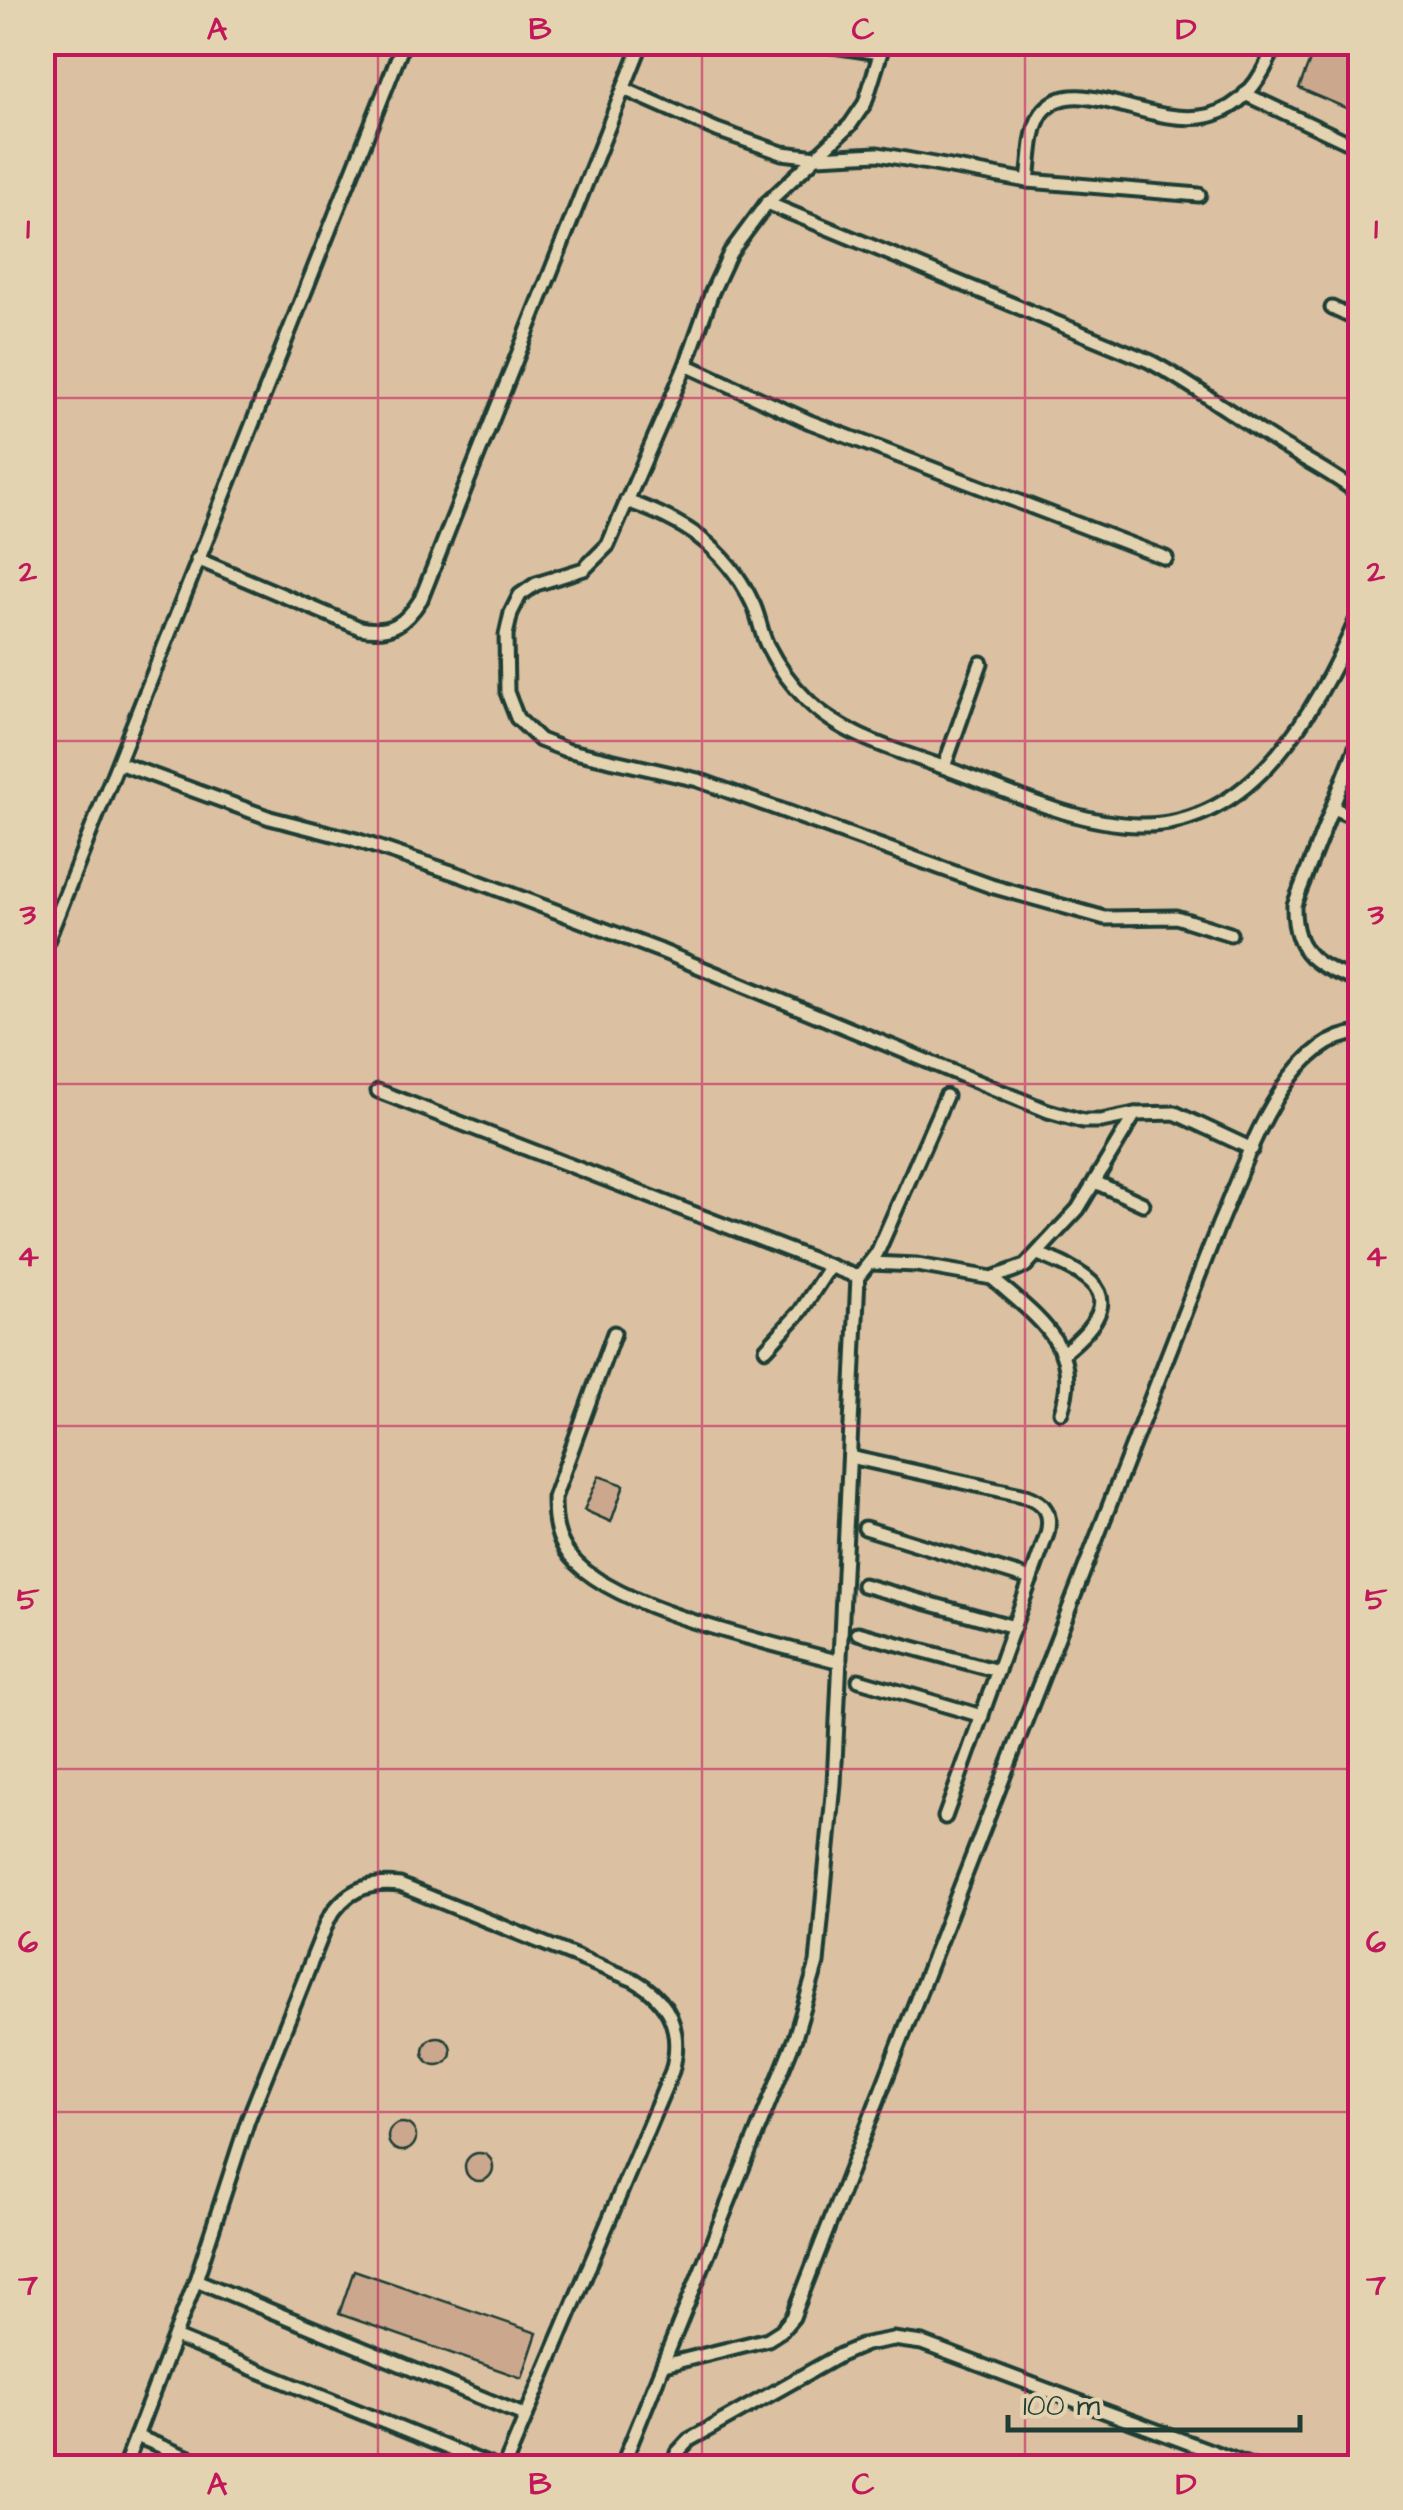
<svg xmlns="http://www.w3.org/2000/svg" width="1403" height="2510" font-family="'Architects Daughter',sans-serif">
<rect width="100%" height="100%" fill="#e7cfad"/>
<filter id="ink" filterUnits="userSpaceOnUse"><feTurbulence type="fractalNoise" baseFrequency=".01" numOctaves="2"/><feDisplacementMap in="SourceGraphic" scale="20" xChannelSelector="R" yChannelSelector="G"/><feConvolveMatrix kernelMatrix="1 2 1 2 8 2 1 2 1" color-interpolation-filters="sRGB"/></filter>
<g filter="url(#ink)">
<rect fill="#dbc0a1" x="43" y="43" width="1317" height="2424"/>
<g fill="#cba88d" stroke="#1f3d34" stroke-width="2.5">
<polygon points="1317,42 1360,42 1360,114 1299,88"/>
<polygon points="599,1476 624,1485 611,1522 584,1510"/>
<circle cx="437" cy="2051" r="14"/>
<circle cx="402" cy="2137" r="14"/>
<circle cx="479" cy="2167" r="14"/>
<polygon points="354,2270 537,2333 522,2378 339,2314"/>
</g>
<g fill="none" stroke-linecap="round" stroke-linejoin="round">
<defs>
<g id="service">
<polyline points="806,42 880,53"/>
<polyline points="884,42 865,103 850,125 767,203 730,253 712,292 686,365 608,545 584,569 536,584 520,595 511,613 506,635 507,692 517,718 540,740 566,750 698,780 991,886 1105,918 1176,917 1230,934"/>
<polyline points="624,89 717,130 782,153 817,157 878,154 1028,181 1199,195"/>
<polyline points="1245,94 1360,148"/>
<path d="M1028,181C1031,161 1030,130 1042,113C1088,50 1219,201 1276,42"/>
<path d="M767,203L1149,361C1196,386 1237,418 1281,445C1309,462 1336,475 1360,495"/>
<polyline points="1332,308 1360,321"/>
<polyline points="686,365 810,422 1166,558"/>
<path d="M626,501C681,519 726,547 752,602C759,615 760,631 767,645C777,665 791,684 807,700C847,741 913,754 964,775C1019,796 1079,824 1139,825C1255,828 1320,704 1360,612"/>
<path d="M197,559L360,628C391,634 405,624 421,599L642,42"/>
<path d="M1360,737L1294,905C1293,956 1318,966 1360,982"/>
<polyline points="119,763 270,818 356,840 463,876 661,951 1048,1111 1083,1121 1101,1121 1135,1114 1175,1113 1252,1149"/>
<polyline points="944,767 981,663"/>
<polyline points="1333,808 1360,820"/>
<polyline points="42,954 404,42"/>
<polyline points="378,1091 858,1277"/>
<polyline points="1095,1182 1143,1204"/>
<path d="M1038,1254C1101,1278 1129,1300 1063,1353"/>
<polyline points="870,1263 917,1265 992,1278 1025,1266 1078,1209 1135,1114"/>
<path d="M992,1278C1036,1317 1084,1346 1061,1412"/>
<path d="M614,1333L554,1498C554,1520 556,1538 570,1556C612,1610 773,1643 840,1662"/>
<polyline points="766,1349 800,1312 830,1266"/>
<path d="M850,1457L1026,1496C1046,1503 1052,1514 1047,1534L945,1817"/>
<polyline points="865,1528 1031,1579"/>
<polyline points="863,1585 1014,1627"/>
<polyline points="858,1633 998,1671"/>
<polyline points="859,1680 982,1716"/>
<polyline points="196,2280 526,2416"/>
<polyline points="175,2337 497,2468"/>
<path d="M664,2365L768,2339L782,2330L793,2317L1219,1224C1245,1164 1284,1038 1360,1033"/>
<polyline points="136,2436 214,2468"/>
<path d="M124,2468L196,2280L248,2120L328,1920C345,1891 367,1881 400,1885L634,1980C670,2001 683,2030 672,2071L504,2468"/>
<polyline points="621,2468 795,2038 817,1963 834,1784 858,1277 877,1253 946,1096"/>
<polyline points="673,2468 677,2453 689,2440 840,2355 866,2344 893,2339 922,2343 1256,2468"/>
</g>
</defs>
<use href="#service" stroke="#1f3d34" stroke-width="19"/>
<use href="#service" stroke="#e4d3b0" stroke-width="11"/>
</g>
</g>
<path fill="none" stroke="#c2185b" stroke-width="2.5" stroke-opacity="0.55" d="M378,42V2468M702,42V2468M1025,42V2468M42,398H1360M42,741H1360M42,1084H1360M42,1426H1360M42,1769H1360M42,2112H1360"/>
<rect width="1403" height="2510" fill="none" stroke="#e4d3b0" stroke-width="110"/>
<path d="M1008 2415v15h292v-15" fill="none" stroke="#1f3d34" stroke-width="5"/>
<text x="1023" y="2415" font-size="30" fill="#1f3d34" stroke="#e4d3b0" stroke-width="8" paint-order="stroke">100 m</text>
<rect x="55" y="55" width="1293" height="2400" fill="none" stroke="#c2185b" stroke-width="4"/>
<g font-size="32" text-anchor="middle" font-weight="bold" fill="#c2185b">
<text x="217" y="39">A</text>
<text x="540" y="39">B</text>
<text x="863" y="39">C</text>
<text x="1186" y="39">D</text>
<text x="28" y="238">1</text>
<text x="1376" y="238">1</text>
<text x="28" y="581">2</text>
<text x="1376" y="581">2</text>
<text x="28" y="924">3</text>
<text x="1376" y="924">3</text>
<text x="28" y="1266">4</text>
<text x="1376" y="1266">4</text>
<text x="28" y="1609">5</text>
<text x="1376" y="1609">5</text>
<text x="28" y="1952">6</text>
<text x="1376" y="1952">6</text>
<text x="28" y="2295">7</text>
<text x="1376" y="2295">7</text>
<text x="217" y="2494">A</text>
<text x="540" y="2494">B</text>
<text x="863" y="2494">C</text>
<text x="1186" y="2494">D</text>
</g>
</svg>
